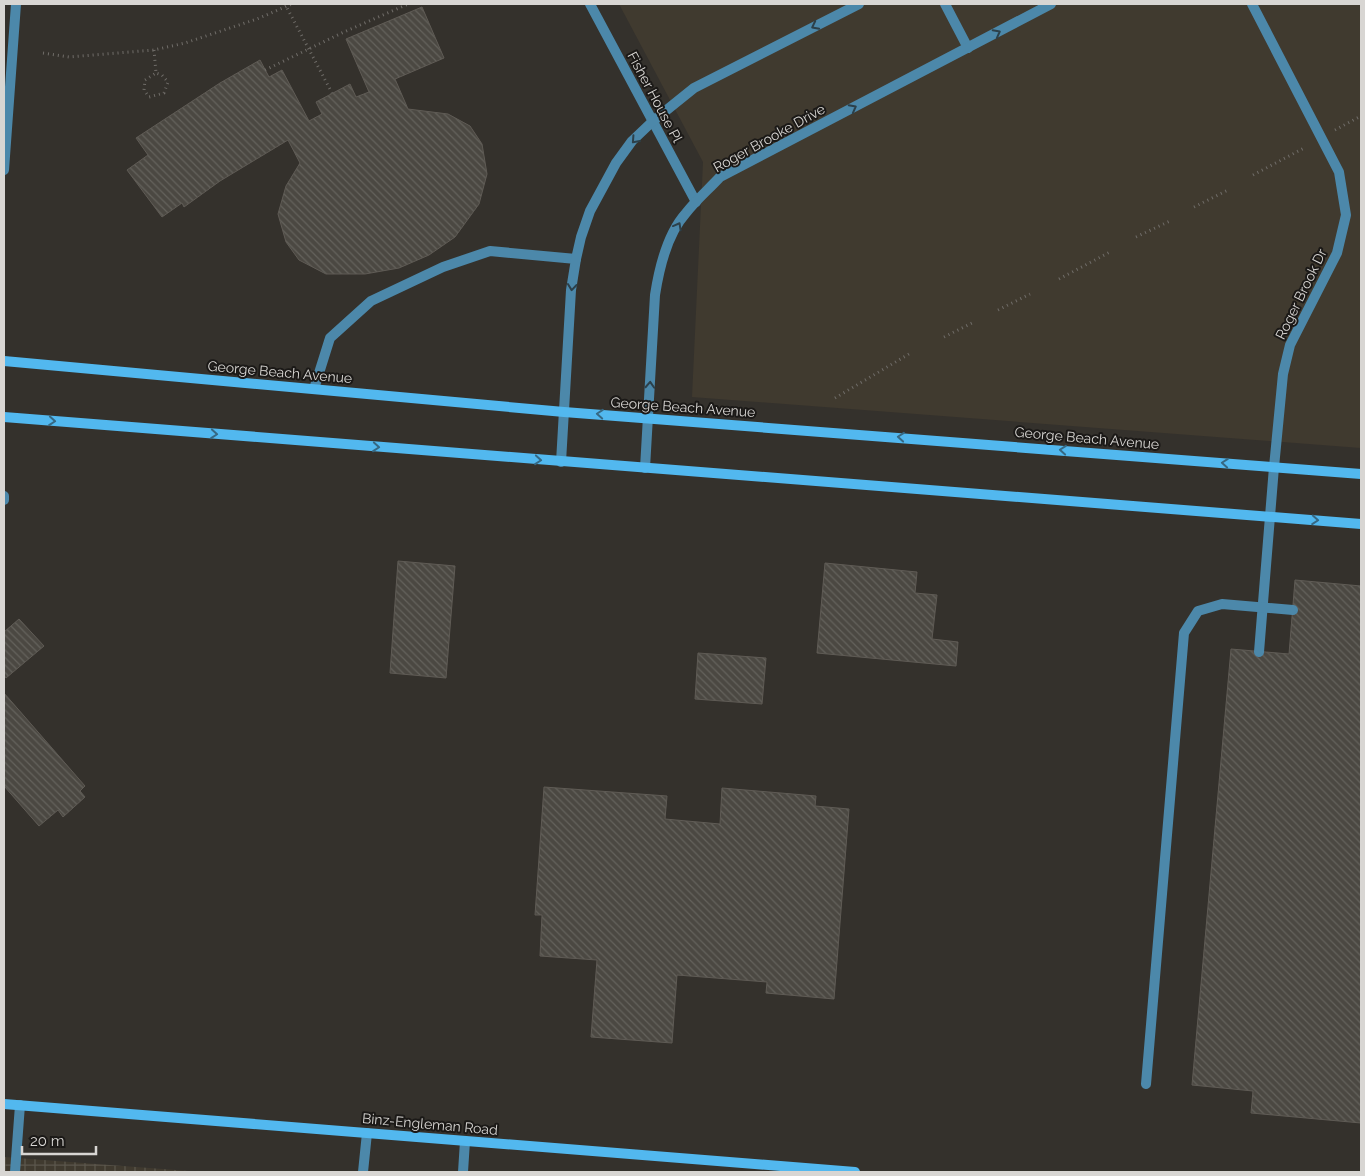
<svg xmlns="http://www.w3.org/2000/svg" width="1365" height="1176" font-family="Raleway,sans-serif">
<defs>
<pattern id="industrial-grid" width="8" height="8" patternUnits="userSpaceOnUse" patternTransform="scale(1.25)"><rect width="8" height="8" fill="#403a2f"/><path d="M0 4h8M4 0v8" fill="none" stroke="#5b564c"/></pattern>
<pattern id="building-back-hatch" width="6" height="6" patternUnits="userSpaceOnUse" patternTransform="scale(1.25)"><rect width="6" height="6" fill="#4b4842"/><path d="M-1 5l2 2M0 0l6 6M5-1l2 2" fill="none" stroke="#64625c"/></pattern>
</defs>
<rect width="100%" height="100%" fill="#34312c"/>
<polygon fill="#403a2f" points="619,4 1361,4 1361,448 692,397 703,162"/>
<polygon fill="url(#industrial-grid)" points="4,1157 202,1172 4,1172"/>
<g fill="url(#building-back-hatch)" stroke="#5f5b55">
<polygon points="422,7 444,58 395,79 408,109 448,114 470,126 482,144 487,174 479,204 455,237 429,255 399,268 365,274 326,274 299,260 286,242 278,214 286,186 300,163 288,140 220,181 184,207 182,203 162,217 127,170 148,155 136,138 220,83 260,60 269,77 282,70 309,121 322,114 316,102 350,84 356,97 369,92 346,39"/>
<polygon points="398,561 455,566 446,678 390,673"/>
<polygon points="825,563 917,572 915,593 937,595 932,639 958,642 956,666 817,653"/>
<polygon points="1295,580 1361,586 1361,1123 1251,1113 1253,1091 1192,1085 1231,649 1289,654"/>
<polygon points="19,619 44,646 6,678 4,675 4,632"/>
<polygon points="698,653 766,658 762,704 695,699"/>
<polygon points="4,693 85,786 80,791 85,797 63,817 58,810 39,826 4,786"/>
<polygon points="544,787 667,796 665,819 720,824 722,788 816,796 815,806 849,809 834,999 766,993 767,982 677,975 672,1043 591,1037 597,960 540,956 542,915 535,915"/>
</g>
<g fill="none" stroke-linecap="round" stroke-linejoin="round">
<g stroke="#706d69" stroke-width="3" stroke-dasharray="1 4" stroke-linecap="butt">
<polyline points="285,4 332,93"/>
<polyline points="154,50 156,73 145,80 144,90 149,97 164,93 168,82 162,75 156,73"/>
<polyline points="43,53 69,57 154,50 185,43 257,19 292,4"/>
<polyline points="265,70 344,32 408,4"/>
<polyline points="1335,130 1361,116"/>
<polyline points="1253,175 1306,147"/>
<polyline points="1194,207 1228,190"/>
<polyline points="1136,237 1170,221"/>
<polyline points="1059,279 1110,252"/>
<polyline points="998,310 1030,294"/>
<polyline points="944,337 972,323"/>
<polyline points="835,398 909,354"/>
</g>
<g stroke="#4c88aa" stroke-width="10">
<polyline points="945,4 968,48"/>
<polyline points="314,389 330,338 371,301 443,267 490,251 576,259"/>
<polyline points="4,496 4,500"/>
<polyline points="1259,652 1274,467"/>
<polyline points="1146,1084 1184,633 1198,611 1222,604 1293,610"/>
<polyline points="15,1172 20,1105"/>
<polyline points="363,1172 367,1133"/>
<polyline points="463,1172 465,1141"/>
</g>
<g stroke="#4c88aa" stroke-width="10">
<polyline points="590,4 696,202"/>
<polyline points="1252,4 1339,172 1346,215 1337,253 1290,345 1283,374 1274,467"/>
<polyline points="4,170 16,4"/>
<polyline points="561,462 571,290 576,259 581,237 590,211 616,163 632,141 653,121 694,88 859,4"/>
<path d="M645,468L655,295C659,269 668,233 686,213C696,200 709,189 720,177L1051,4"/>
</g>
<g stroke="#52b8ef" stroke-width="10">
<polyline points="4,361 564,412 1361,474"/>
<polyline points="4,417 1361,524"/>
<polyline points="4,1104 855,1172"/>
</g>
</g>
<defs><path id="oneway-chevron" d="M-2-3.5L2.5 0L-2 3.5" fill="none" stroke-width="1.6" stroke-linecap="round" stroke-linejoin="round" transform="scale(1.25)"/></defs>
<g stroke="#2c404a">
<use href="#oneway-chevron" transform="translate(815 26) rotate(153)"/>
<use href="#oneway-chevron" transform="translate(997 33) rotate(-28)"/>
<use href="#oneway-chevron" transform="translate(853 108) rotate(-28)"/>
<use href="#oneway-chevron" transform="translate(635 140) rotate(132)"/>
<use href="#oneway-chevron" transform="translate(678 226) rotate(-61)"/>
<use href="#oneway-chevron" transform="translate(572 287) rotate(96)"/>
<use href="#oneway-chevron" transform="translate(650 385) rotate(-87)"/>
</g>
<g stroke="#366883">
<use href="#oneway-chevron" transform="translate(600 414) rotate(-176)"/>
<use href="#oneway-chevron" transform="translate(52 421) rotate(5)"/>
<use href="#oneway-chevron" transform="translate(214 434) rotate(5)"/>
<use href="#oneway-chevron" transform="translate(901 437) rotate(-175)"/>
<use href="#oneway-chevron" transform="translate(376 447) rotate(5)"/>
<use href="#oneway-chevron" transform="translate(1063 450) rotate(-175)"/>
<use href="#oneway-chevron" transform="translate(538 460) rotate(5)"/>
<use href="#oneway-chevron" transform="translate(1225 463) rotate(-175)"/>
<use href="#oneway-chevron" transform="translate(1315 520) rotate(4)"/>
</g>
<g text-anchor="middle" stroke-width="4" stroke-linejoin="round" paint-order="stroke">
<g font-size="14" fill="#d8d6d3" stroke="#1b1917">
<text transform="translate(655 97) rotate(62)" y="5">Fisher House Pl</text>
<text transform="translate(769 138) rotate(-29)" y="5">Roger Brooke Drive</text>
<text transform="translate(1301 294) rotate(-64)" y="5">Roger Brook Dr</text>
<text transform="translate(280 372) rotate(5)" y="5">George Beach Avenue</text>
<text transform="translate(683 407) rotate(4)" y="5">George Beach Avenue</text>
<text transform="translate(1087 438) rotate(5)" y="5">George Beach Avenue</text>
<text transform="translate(430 1124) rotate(5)" y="5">Binz-Engleman Road</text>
</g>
</g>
<rect width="1365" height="1176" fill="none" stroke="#d8d6d3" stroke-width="10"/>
<path d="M22 1146v8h74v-8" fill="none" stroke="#d8d6d3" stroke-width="2.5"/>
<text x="30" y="1146" font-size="15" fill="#d8d6d3" stroke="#1b1917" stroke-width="4" paint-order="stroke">20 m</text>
</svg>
